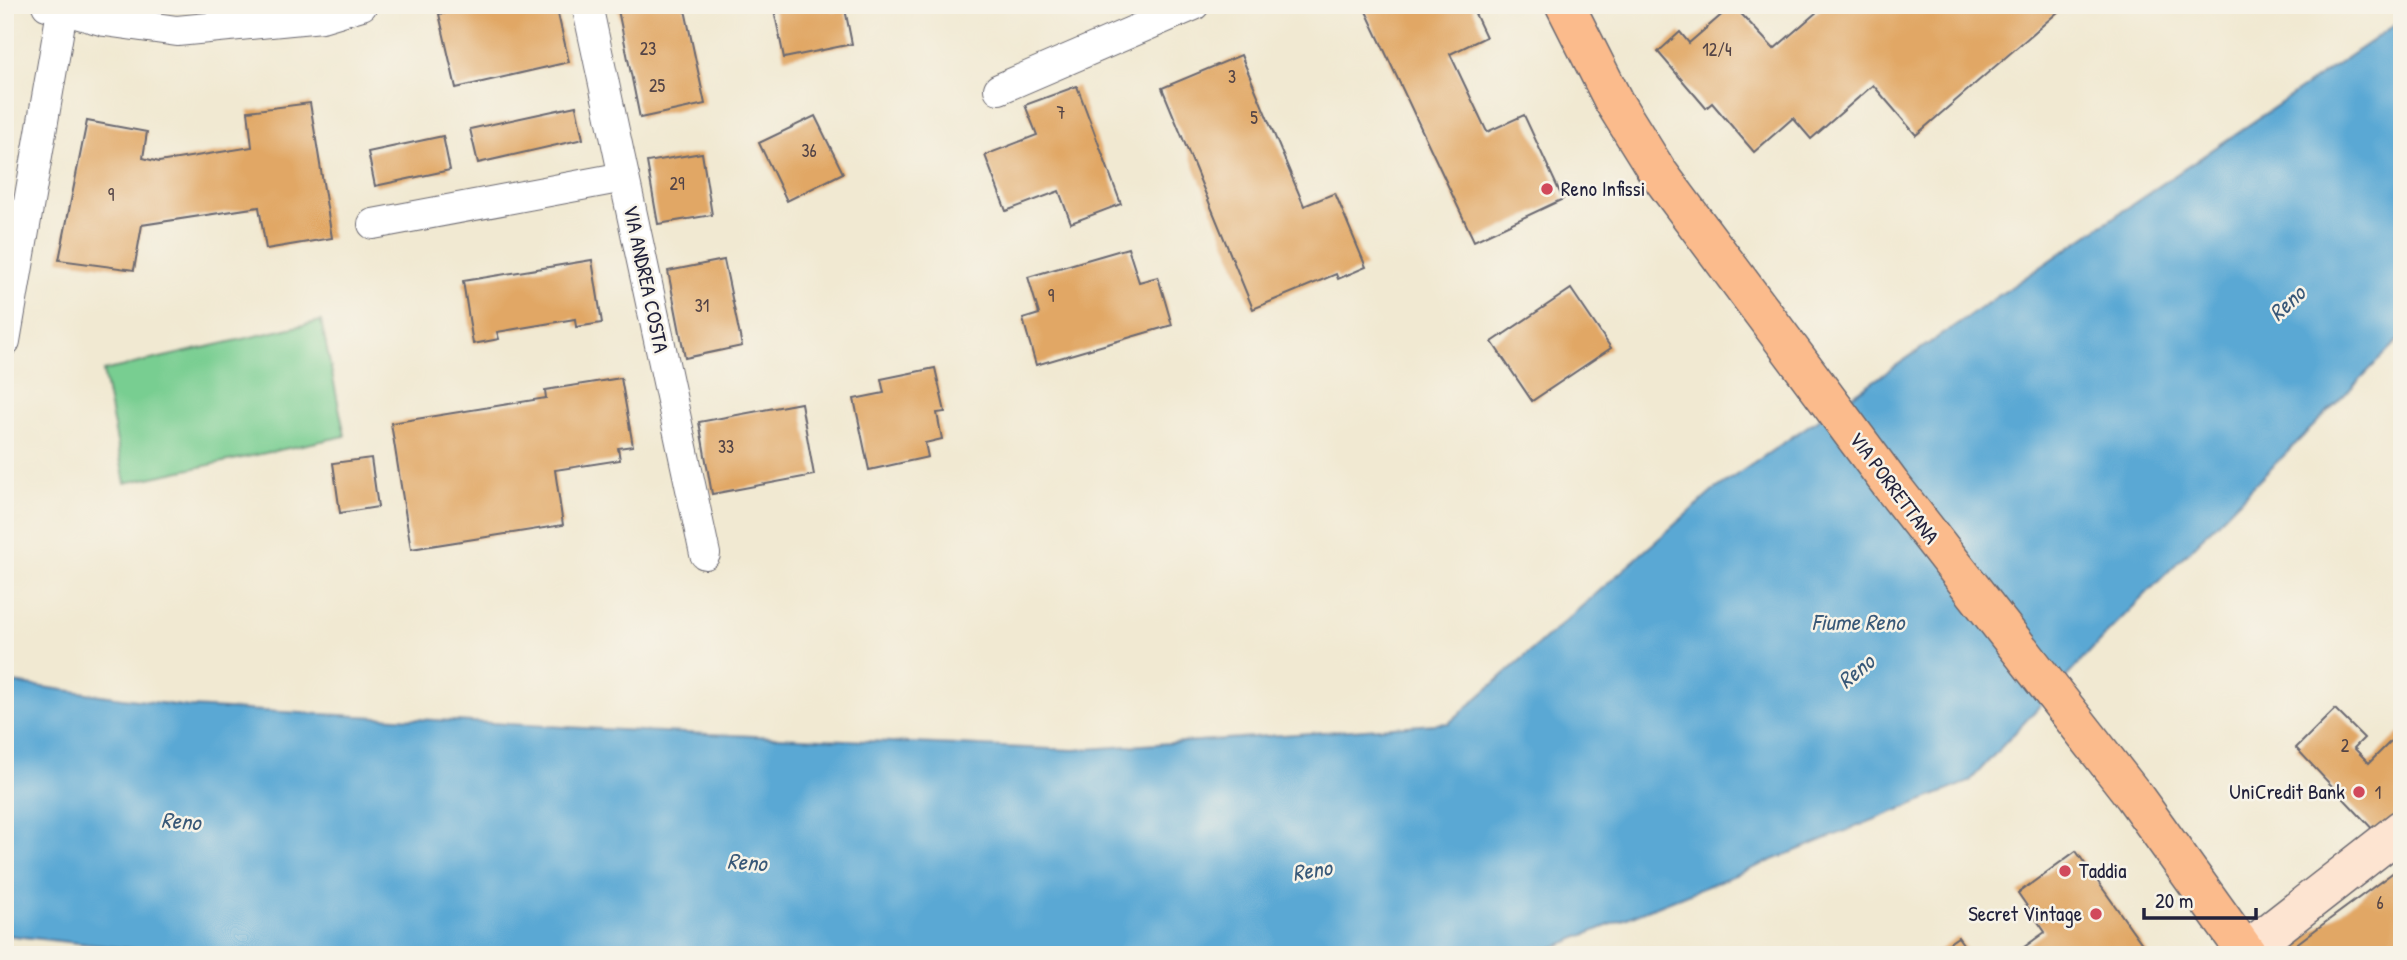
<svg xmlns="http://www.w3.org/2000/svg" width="2407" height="960" viewBox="0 0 2407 960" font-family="'Patrick Hand',sans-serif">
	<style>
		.green { fill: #78ce91; stroke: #4d7866; stroke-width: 2 }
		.water { fill: #5aa8d4; stroke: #3e6588; stroke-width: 2 }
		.building { fill: #e1a765 }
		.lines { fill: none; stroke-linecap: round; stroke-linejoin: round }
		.minor-casing { stroke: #6a6870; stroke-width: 32 }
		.secondary-casing { stroke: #6a6870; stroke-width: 41 }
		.primary-casing { stroke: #6a6870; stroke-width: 41 }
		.minor { stroke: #fff; stroke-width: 30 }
		.secondary { stroke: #fde4d1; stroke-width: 38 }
		.primary { stroke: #fbbb8c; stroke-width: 38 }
		.poi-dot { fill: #d1495b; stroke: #f7f3e8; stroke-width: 2.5 }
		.labels { text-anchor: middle; stroke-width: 5; stroke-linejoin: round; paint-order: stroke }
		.number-label { font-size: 18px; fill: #524346 }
		.poi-label { font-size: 21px; fill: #22223b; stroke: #f7f3e8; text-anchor: start }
		.street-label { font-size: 21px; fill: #22223b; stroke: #f7f3e8 }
		.water-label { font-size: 23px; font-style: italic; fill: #385878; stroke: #f7f3e8 }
	</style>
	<rect width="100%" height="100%" fill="#f7f3e8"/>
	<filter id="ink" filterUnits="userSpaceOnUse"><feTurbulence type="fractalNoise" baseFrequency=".0143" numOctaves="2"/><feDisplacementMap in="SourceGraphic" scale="14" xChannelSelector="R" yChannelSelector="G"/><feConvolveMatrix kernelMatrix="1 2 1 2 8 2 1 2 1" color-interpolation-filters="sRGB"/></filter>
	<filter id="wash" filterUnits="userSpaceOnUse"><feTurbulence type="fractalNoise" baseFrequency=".00686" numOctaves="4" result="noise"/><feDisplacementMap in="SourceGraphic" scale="28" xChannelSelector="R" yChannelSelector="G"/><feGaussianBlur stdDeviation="1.57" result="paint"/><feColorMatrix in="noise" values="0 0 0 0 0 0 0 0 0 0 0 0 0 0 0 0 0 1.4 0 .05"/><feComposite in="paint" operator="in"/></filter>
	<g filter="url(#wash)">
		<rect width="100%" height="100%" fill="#f1e9d2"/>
		<polygon class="green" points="321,321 345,436 125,483 103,371"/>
		<polygon class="water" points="2402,20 2402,337 2110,630 1969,782 1534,955 187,955 5,935 5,682 189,707 640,731 1074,750 1449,723 1713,491"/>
		<g id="blocks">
			<g class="building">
				<polygon points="477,5 556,5 569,62 456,88 439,14"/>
				<polygon points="617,5 684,5 705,104 640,118"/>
				<polygon points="773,5 831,5 832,12 845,9 852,44 784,58"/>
				<polygon points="1363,5 1471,5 1486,37 1450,54 1487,132 1524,115 1563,199 1474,241"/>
				<polygon points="1733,5 1774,49 1825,5 2066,5 1916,135 1873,85 1811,139 1793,118 1754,152 1712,103 1706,108 1658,52 1680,32 1689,43"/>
				<polygon points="1241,55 1304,206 1335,193 1366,267 1338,279 1336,274 1253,309 1162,88"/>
				<polygon points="1077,86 1121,204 1071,223 1059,191 1006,211 985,155 1037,135 1025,105"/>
				<polygon points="310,103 332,238 266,249 259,207 142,225 134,270 59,260 87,121 147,132 143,158 159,162 252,147 248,111"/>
				<polygon points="576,106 583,139 478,163 470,129"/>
				<polygon points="815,116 843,173 787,201 759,143"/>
				<polygon points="443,136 450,170 375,186 368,152"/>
				<polygon points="702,153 712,215 658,224 647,162"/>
				<polygon points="1128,248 1139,282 1158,277 1172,325 1036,365 1023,319 1039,314 1028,277"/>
				<polygon points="592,260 602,323 576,327 575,319 497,332 499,339 473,344 463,281"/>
				<polygon points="724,260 742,346 685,358 668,271"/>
				<polygon points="1571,289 1611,348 1532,401 1492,342"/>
				<polygon points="935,368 945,412 937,413 942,439 925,443 928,457 869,470 854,399 884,393 881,379"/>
				<polygon points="621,378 633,446 618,448 620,460 555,470 563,525 411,549 391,423 546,398 545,390"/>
				<polygon points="801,403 814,475 712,494 699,422"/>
				<polygon points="371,458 378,507 340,513 333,463"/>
				<polygon points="2335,709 2364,738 2354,748 2369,763 2402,730 2402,811 2378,835 2296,748"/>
				<polygon points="2076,851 2150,955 2013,955 2045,932 2018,893"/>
				<polygon points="2402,866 2402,955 2282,955 2307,936"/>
				<polygon points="1958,937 1971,955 1932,955"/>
			</g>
		</g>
	</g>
	<g filter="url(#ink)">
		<use href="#blocks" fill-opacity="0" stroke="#6a6870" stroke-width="2"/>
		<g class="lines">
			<g class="minor-casing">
				<g id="minor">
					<polyline points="47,5 105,21 177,31 322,17 362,5"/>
					<polyline points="587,5 705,554"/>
					<polyline points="999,89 1194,5"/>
					<polyline points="373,224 624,177"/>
					<polyline points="5,341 63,5"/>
				</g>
			</g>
			<g class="secondary-casing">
				<polyline id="secondary" points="2246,951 2402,829"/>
			</g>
			<g class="primary-casing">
				<polyline id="primary" points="1565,5 1614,102 1657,171 1891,485 2134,796 2248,955"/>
			</g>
			<use href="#minor" class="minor"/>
			<use href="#secondary" class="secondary"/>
			<use href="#primary" class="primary"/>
		</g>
	</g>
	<g class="poi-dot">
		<circle cx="1547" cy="189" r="7"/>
		<circle cx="2359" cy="792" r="7"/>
		<circle cx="2065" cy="871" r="7"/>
		<circle cx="2096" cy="914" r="7"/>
	</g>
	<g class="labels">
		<g class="number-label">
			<text x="648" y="55">23</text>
			<text x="1717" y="56">12/4</text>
			<text x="1232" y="83">3</text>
			<text x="657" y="92">25</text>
			<text x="1061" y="119">7</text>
			<text x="1254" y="124">5</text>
			<text x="809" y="157">36</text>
			<text x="677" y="190">29</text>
			<text x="111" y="201">9</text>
			<text x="1051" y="302">9</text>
			<text x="702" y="312">31</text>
			<text x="726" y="453">33</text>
			<text x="2345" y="752">2</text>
			<text x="2378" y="799">1</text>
			<text x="2380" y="909">6</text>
		</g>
		<g class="poi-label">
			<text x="1561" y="196">Reno Infissi</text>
			<text x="2345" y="799" text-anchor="end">UniCredit Bank</text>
			<text x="2079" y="878">Taddia</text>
			<text x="2082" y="921" text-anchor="end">Secret Vintage</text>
		</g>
		<g class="street-label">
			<text transform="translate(646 279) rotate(78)" y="7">VIA ANDREA COSTA</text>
			<text transform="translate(1894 488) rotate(53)" y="7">VIA PORRETTANA</text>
		</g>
		<g class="water-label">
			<text transform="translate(2287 303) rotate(-43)" y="8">Reno</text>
			<text x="1858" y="630">Fiume Reno</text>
			<text transform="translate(1856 671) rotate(-40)" y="8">Reno</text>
			<text transform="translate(181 821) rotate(4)" y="8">Reno</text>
			<text transform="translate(747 862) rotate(4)" y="8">Reno</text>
			<text transform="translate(1312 870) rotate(-9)" y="8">Reno</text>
		</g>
	</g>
	<rect width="2407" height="960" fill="none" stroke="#f7f3e8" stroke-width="28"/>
	<path d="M2144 908v10h112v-10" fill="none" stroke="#22223b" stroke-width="3.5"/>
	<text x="2155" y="908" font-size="21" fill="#22223b" stroke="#f7f3e8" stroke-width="5" paint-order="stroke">20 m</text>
</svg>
